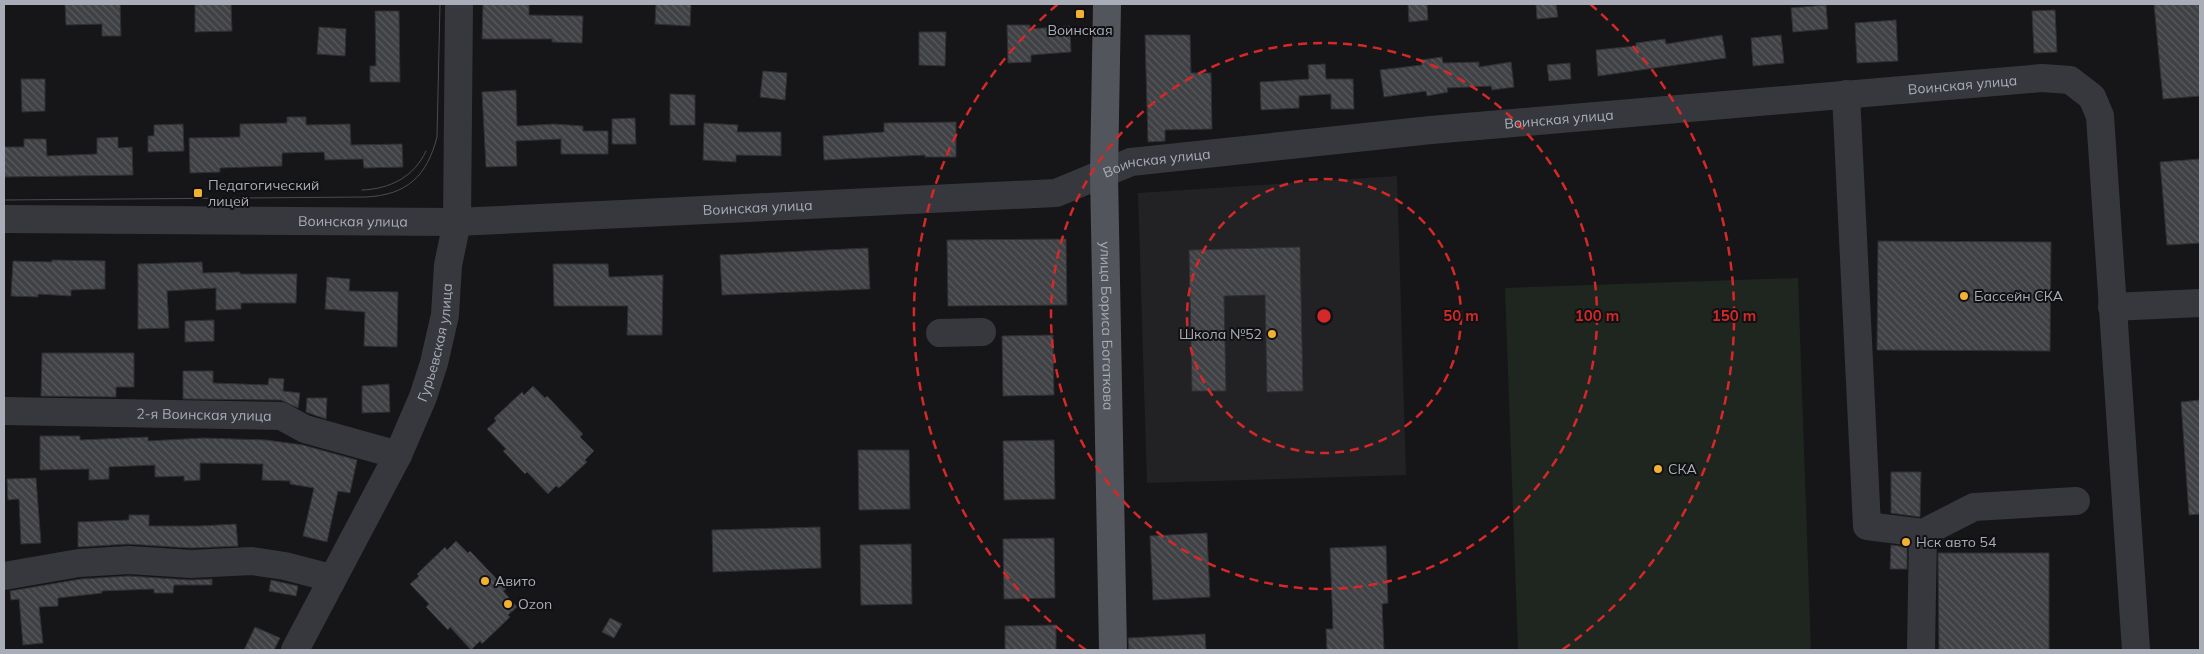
<svg xmlns="http://www.w3.org/2000/svg" width="2204" height="654" viewBox="0 0 2204 654" font-family="Mulish,sans-serif">
	<style>
		.built { fill: #222225 }
		.green { fill: #1e261f }
		.building { fill: url(#building-back-hatch); stroke: #303034 }
		.lines { fill: none; stroke-linecap: round; stroke-linejoin: round }
		.minor { stroke: #37383d; stroke-width: 28 }
		.major { stroke: #53555c; stroke-width: 28 }
		.tram { stroke: #4a4c52; stroke-width: 1 }
		.ring { fill: none; stroke: #d62828; stroke-width: 2.5; stroke-dasharray: 9 6 }
		.poi-dot { fill: #f2b134; stroke: #111113; stroke-width: 2 }
		.labels { text-anchor: middle; stroke-width: 4; stroke-linejoin: round; paint-order: stroke }
		.poi-label { font-size: 14px; fill: #a8adb8; stroke: #111113; text-anchor: start }
		.street-label { font-size: 14px; fill: #a8adb8; stroke: #111113 }
		.centre { fill: #d62828; stroke: #111113; stroke-width: 2.5 }
		.ring-label { font-size: 15px; text-anchor: middle; font-weight: bold; fill: #d62828; stroke: #111113; stroke-width: 4; stroke-linejoin: round; paint-order: stroke }
	</style>
	<defs>
		<pattern id="building-back-hatch" width="6" height="6" patternUnits="userSpaceOnUse" patternTransform="scale(1.25)"><rect width="6" height="6" fill="#404145"/><path d="M-1 5l2 2M0 0l6 6M5-1l2 2" fill="none" stroke="#595a5e"/></pattern>
	</defs>
	<rect width="100%" height="100%" fill="#161618"/>
	<polygon class="built" points="1397,176 1406,475 1147,483 1138,193"/>
	<polygon class="green" points="1798,278 1811,650 1518,650 1505,288"/>
	<g class="building">
		<polygon points="65,4 120,4 121,36 102,36 102,24 66,25"/>
		<polygon points="195,4 231,4 232,31 195,32"/>
		<polygon points="483,4 529,4 529,15 583,16 582,43 552,42 552,39 482,39"/>
		<polygon points="656,4 691,4 690,26 655,24"/>
		<polygon points="1408,4 1427,4 1428,20 1409,22"/>
		<polygon points="1536,4 1556,4 1558,17 1537,19"/>
		<polygon points="2154,4 2200,4 2200,96 2163,99"/>
		<polygon points="1826,5 1828,29 1793,32 1791,8"/>
		<polygon points="2055,10 2057,52 2034,53 2032,11"/>
		<polygon points="375,11 399,11 400,82 370,82 370,66 376,66"/>
		<polygon points="1896,20 1898,61 1857,63 1855,23"/>
		<polygon points="1007,25 1030,25 1030,29 1070,26 1071,52 1031,55 1031,62 1008,63"/>
		<polygon points="319,27 346,29 345,56 317,54"/>
		<polygon points="919,32 946,32 945,66 919,65"/>
		<polygon points="1145,35 1190,35 1191,73 1211,73 1212,129 1165,130 1165,141 1148,142"/>
		<polygon points="1722,35 1726,58 1598,76 1596,50 1636,46 1636,43 1665,39 1666,44"/>
		<polygon points="1781,35 1784,63 1753,66 1751,38"/>
		<polygon points="1442,57 1443,63 1479,62 1479,67 1511,62 1514,87 1492,90 1491,86 1447,88 1448,92 1427,96 1426,91 1384,97 1380,70 1422,65 1421,60"/>
		<polygon points="1570,63 1571,79 1549,81 1547,65"/>
		<polygon points="1325,64 1326,79 1353,79 1354,109 1331,109 1331,94 1299,96 1299,108 1261,110 1260,82 1309,79 1308,65"/>
		<polygon points="763,71 787,73 785,100 760,97"/>
		<polygon points="21,79 45,79 45,111 22,112"/>
		<polygon points="516,90 517,126 554,124 583,126 583,131 608,131 608,154 561,154 561,139 516,141 517,166 486,167 482,92"/>
		<polygon points="670,94 695,95 695,125 670,125"/>
		<polygon points="287,117 306,117 306,125 350,124 351,145 402,144 403,167 364,168 363,159 325,160 324,152 282,153 282,166 220,168 220,172 190,173 189,138 240,137 240,124 287,123"/>
		<polygon points="635,118 636,144 612,144 612,119"/>
		<polygon points="956,122 956,157 925,157 925,155 824,160 823,136 884,132 884,123"/>
		<polygon points="704,123 738,125 737,132 781,132 781,156 736,155 736,162 703,160"/>
		<polygon points="183,124 184,151 148,152 148,136 154,136 154,125"/>
		<polygon points="118,137 118,148 132,147 133,175 4,177 4,147 24,147 24,139 46,139 47,156 97,154 97,138"/>
		<polygon points="2200,159 2200,243 2167,245 2160,162"/>
		<polygon points="1066,239 1067,305 948,306 947,240"/>
		<polygon points="1878,241 2051,242 2050,351 1877,350"/>
		<polygon points="1300,247 1303,391 1267,392 1265,295 1224,296 1226,391 1192,391 1189,250"/>
		<polygon points="868,248 870,289 722,295 720,255"/>
		<polygon points="52,260 105,261 105,289 71,290 71,296 38,294 38,297 11,296 13,261 52,262"/>
		<polygon points="202,262 203,273 240,272 240,274 297,274 296,303 241,303 241,309 216,310 216,288 167,291 169,328 138,329 138,264"/>
		<polygon points="553,264 608,264 609,277 663,275 662,335 627,335 628,306 554,306"/>
		<polygon points="327,277 350,279 349,291 398,292 397,347 364,346 365,312 325,309"/>
		<polygon points="214,320 214,341 185,342 185,321"/>
		<polygon points="1053,335 1054,395 1003,396 1002,336"/>
		<polygon points="42,353 134,353 134,387 116,387 116,397 41,396"/>
		<polygon points="183,371 213,371 213,383 268,385 269,378 284,379 283,391 300,393 298,408 281,400 183,399"/>
		<polygon points="389,384 390,412 362,413 362,386"/>
		<polygon points="533,386 545,398 547,396 583,434 580,437 594,451 585,460 587,462 559,488 556,486 548,494 527,472 525,474 503,451 506,449 487,429 496,421 494,418 522,392 524,395"/>
		<polygon points="307,398 327,398 326,419 306,412"/>
		<polygon points="2200,400 2200,514 2189,515 2181,402"/>
		<polygon points="40,436 80,436 80,440 148,437 148,441 203,438 266,440 303,445 357,460 350,493 338,491 327,542 303,536 314,488 290,484 290,481 262,480 263,464 200,463 200,480 184,481 184,476 155,477 155,465 109,467 109,479 89,480 89,469 40,470"/>
		<polygon points="1054,440 1055,499 1004,500 1003,441"/>
		<polygon points="858,450 909,450 910,509 859,510"/>
		<polygon points="1891,472 1921,472 1920,517 1891,513"/>
		<polygon points="36,478 41,543 21,544 19,499 8,500 7,479"/>
		<polygon points="129,515 149,515 149,526 200,526 236,524 238,546 191,548 128,544 78,547 78,522 129,520"/>
		<polygon points="820,527 821,568 713,572 712,530"/>
		<polygon points="1207,533 1210,597 1153,600 1150,536"/>
		<polygon points="1054,538 1055,598 1004,599 1003,539"/>
		<polygon points="456,541 468,553 470,551 506,589 503,591 517,607 508,615 510,617 482,644 480,641 471,650 450,627 448,630 426,607 429,604 410,584 419,576 417,574 445,547 447,550"/>
		<polygon points="911,544 912,604 861,605 860,545"/>
		<polygon points="1891,545 1907,547 1907,569 1890,569"/>
		<polygon points="1386,546 1388,603 1382,604 1384,650 1327,650 1326,629 1333,629 1330,548"/>
		<polygon points="1938,553 2049,553 2049,650 1939,650"/>
		<polygon points="129,576 190,580 212,579 212,585 174,585 173,593 154,593 154,589 102,591 102,593 58,598 58,606 39,607 43,643 23,645 19,599 11,600 10,591 81,579"/>
		<polygon points="271,580 298,586 296,596 269,591"/>
		<polygon points="610,618 622,624 614,638 602,632"/>
		<polygon points="1056,625 1056,650 1005,650 1005,626"/>
		<polygon points="255,627 280,638 274,650 244,650"/>
		<polygon points="1205,634 1206,650 1129,650 1128,638"/>
	</g>
	<g class="lines">
		<g class="minor">
			<polyline points="1846,94 1867,526 1923,533 1974,507 2076,501"/>
			<path id="s1" d="M4,219L457,222L1056,193L1131,162L1431,130L2042,78L2070,80L2092,97L2100,116L2136,650"/>
			<polyline points="2112,307 2200,303"/>
			<polyline points="940,333 982,332"/>
			<path id="s2" d="M4,411L281,416L305,429L398,455"/>
			<polyline points="4,576 79,563 129,560 191,564 252,561 285,566 331,578"/>
			<path id="s3" d="M295,650L398,455L423,397L434,363L445,315L448,265L457,222L459,4"/>
			<polyline points="1921,650 1923,533"/>
		</g>
		<path class="major" id="s4" d="M1107,4L1104,174L1113,650"/>
		<g class="tram">
			<path d="M362,190C390,189 414,177 426,151"/>
			<path d="M4,200L366,197C407,195 427,176 437,137L440,4"/>
		</g>
	</g>
	<g class="ring">
		<circle cx="1324" cy="316" r="137"/>
		<circle cx="1324" cy="316" r="273"/>
		<path d="M1086 650A410 410 0 0 1 1058 4M1590 4A410 410 0 0 1 1562 650"/>
	</g>
	<g class="poi-dot">
		<rect x="1075" y="9" width="10" height="10" rx="2.5"/>
		<rect x="193" y="188" width="10" height="10" rx="2.5"/>
		<circle cx="1964" cy="296" r="5"/>
		<circle cx="1272" cy="334" r="5"/>
		<circle cx="1658" cy="469" r="5"/>
		<circle cx="1906" cy="542" r="5"/>
		<circle cx="485" cy="581" r="5"/>
		<circle cx="508" cy="604" r="5"/>
	</g>
	<g class="labels">
		<g class="poi-label">
			<text x="1080" y="35" text-anchor="middle">Воинская</text>
			<text x="208" y="190">Педагогический<tspan x="208" dy="16">лицей</tspan></text>
			<text x="1974" y="301">Бассейн СКА</text>
			<text x="1262" y="339" text-anchor="end">Школа №52</text>
			<text x="1668" y="474">СКА</text>
			<text x="1916" y="547">Нск авто 54</text>
			<text x="495" y="586">Авито</text>
			<text x="518" y="609">Ozon</text>
		</g>
		<g class="street-label">
			<text dy="5" stroke="none"><textPath href="#s1" startOffset="1969">Воинская улица</textPath></text>
			<text dy="5" stroke="none"><textPath href="#s1" startOffset="1564">Воинская улица</textPath></text>
			<text dy="5" stroke="none"><textPath href="#s1" startOffset="1159">Воинская улица</textPath></text>
			<text dy="5" stroke="none"><textPath href="#s1" startOffset="754">Воинская улица</textPath></text>
			<text dy="5" stroke="none"><textPath href="#s1" startOffset="349">Воинская улица</textPath></text>
			<text dy="5" stroke="none"><textPath href="#s4" startOffset="322">улица Бориса Богаткова</textPath></text>
			<text dy="5" stroke="none"><textPath href="#s3" startOffset="340">Гурьевская улица</textPath></text>
			<text dy="5" stroke="none"><textPath href="#s2" startOffset="200">2-я Воинская улица</textPath></text>
		</g>
	</g>
	<circle cx="1324" cy="316" r="8" class="centre"/>
	<g class="ring-label">
		<text x="1461" y="321">50 m</text>
		<text x="1597" y="321">100 m</text>
		<text x="1734" y="321">150 m</text>
	</g>
	<rect width="2204" height="654" fill="none" stroke="#a8adb8" stroke-width="10"/>
</svg>
